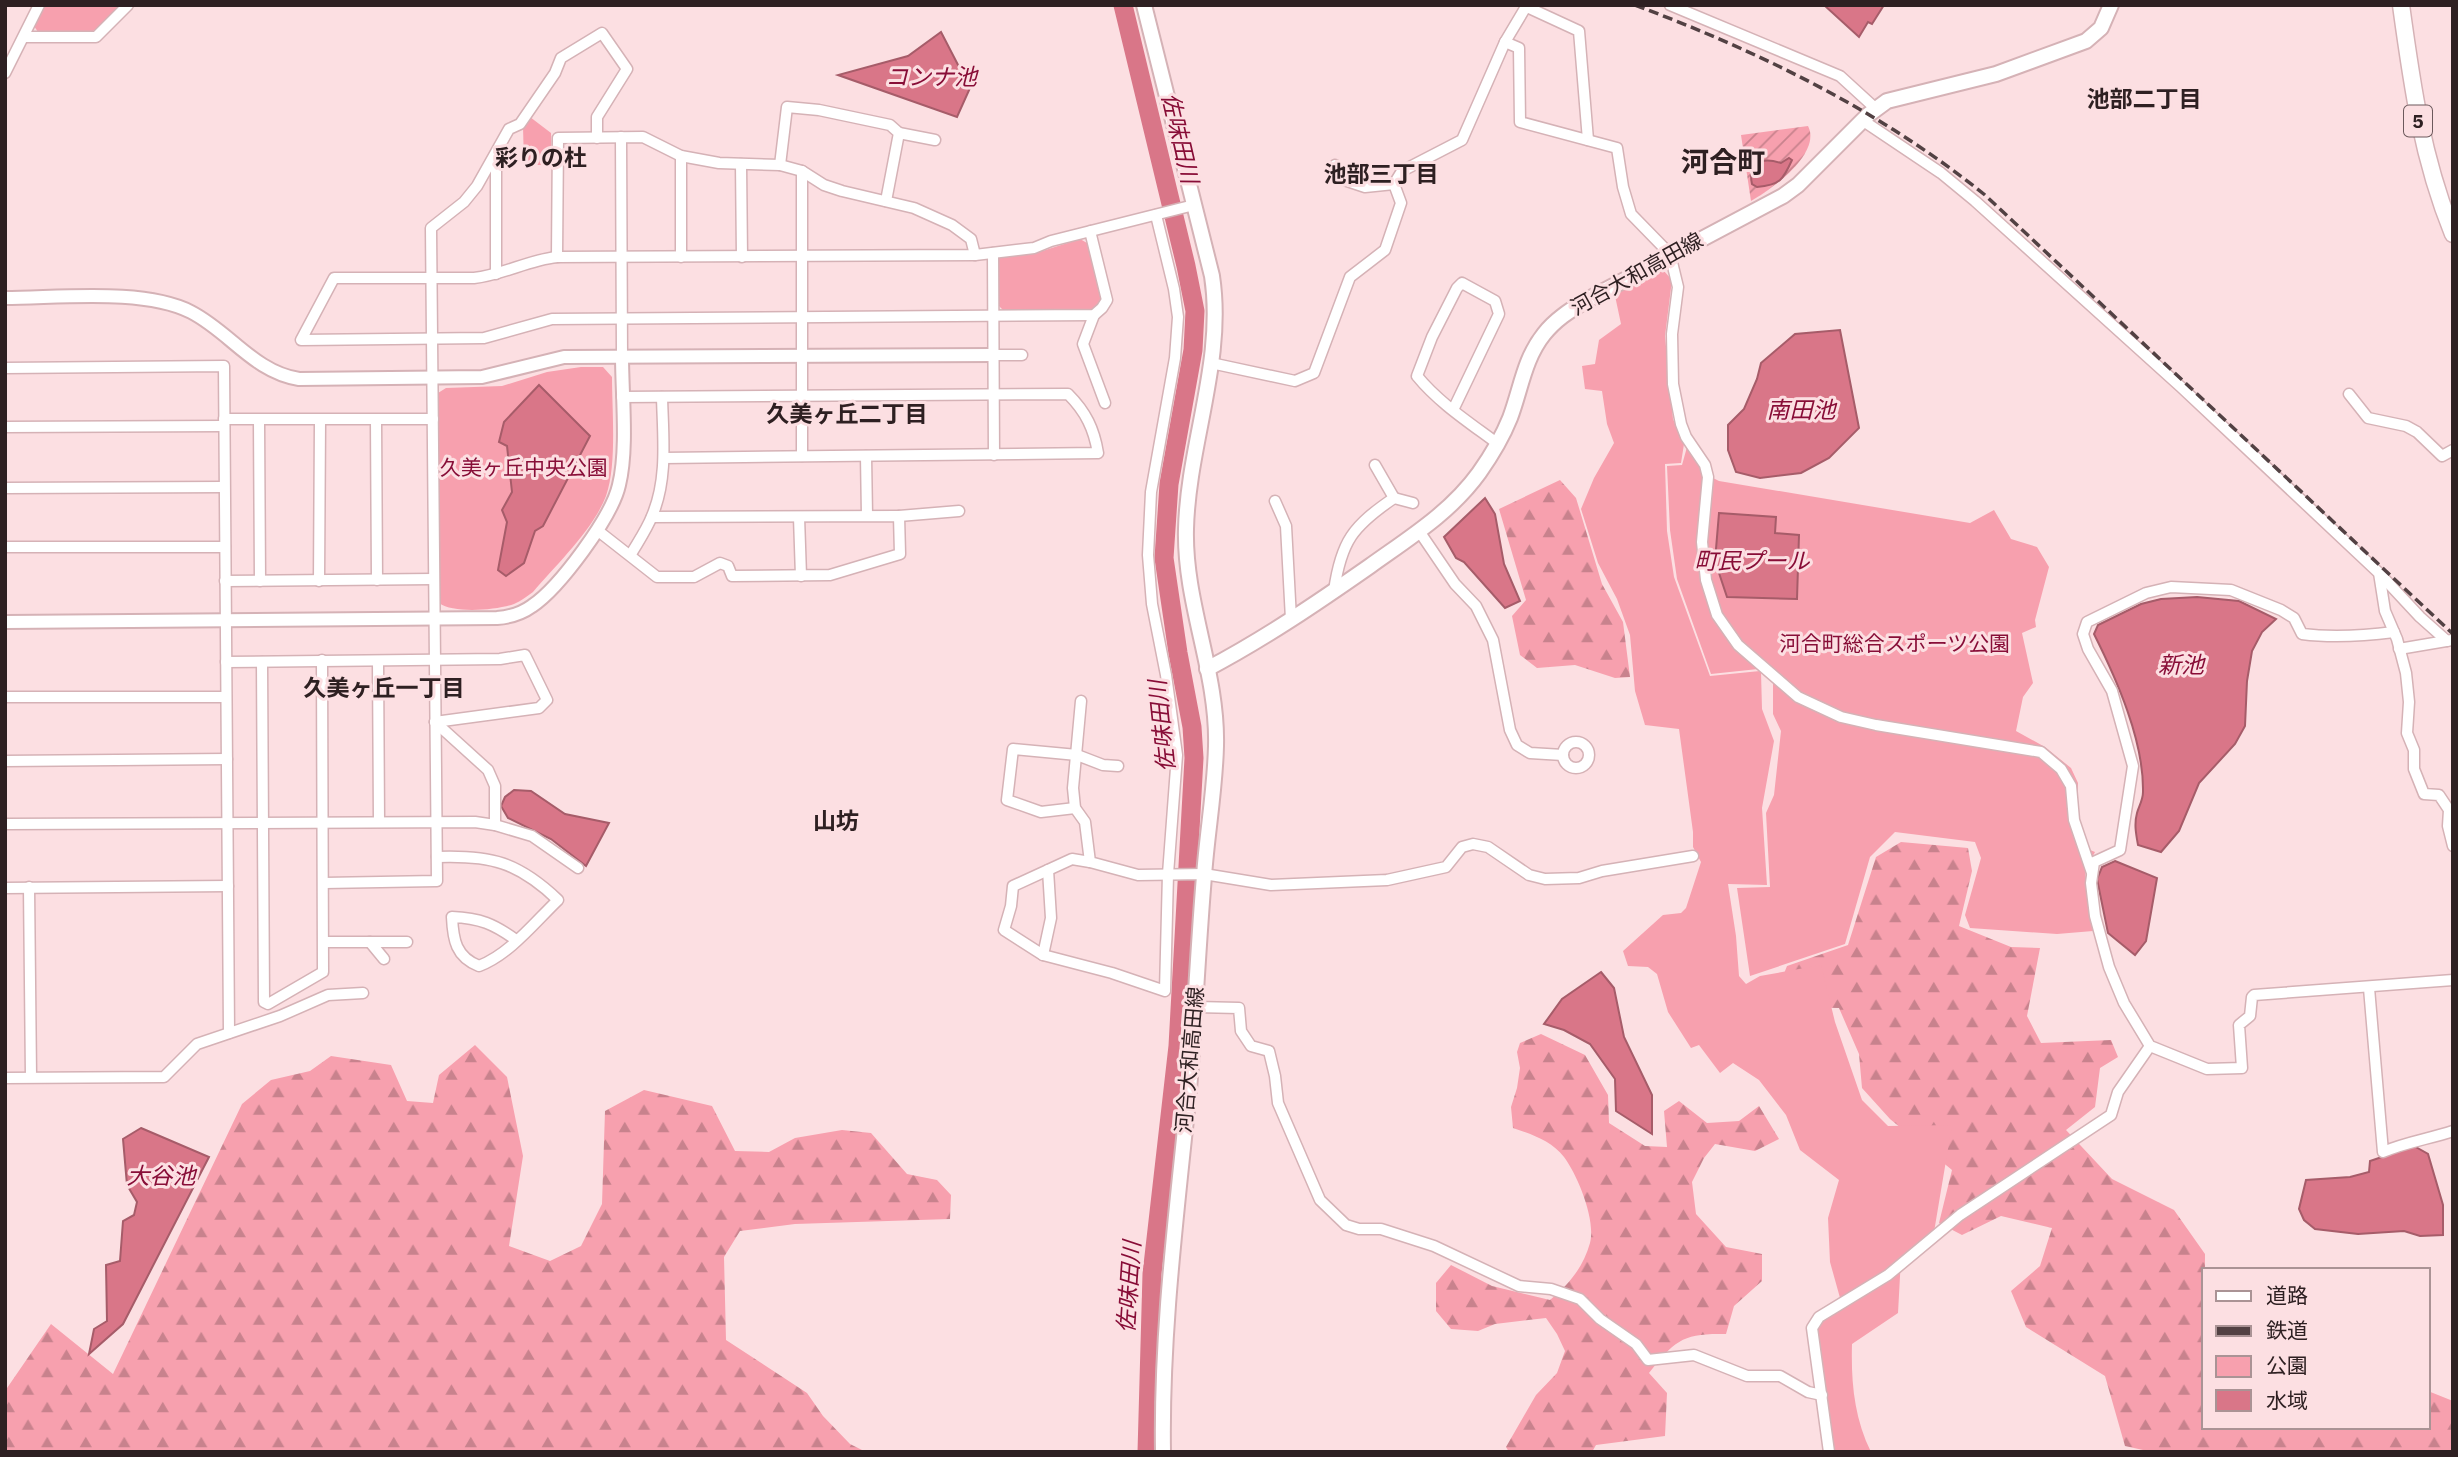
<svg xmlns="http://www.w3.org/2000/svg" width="2458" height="1457" viewBox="0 0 2458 1457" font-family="'IBM Plex Sans','Noto Sans JP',sans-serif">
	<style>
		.forest { fill: url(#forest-firs) }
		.park { fill: #f7a0ae }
		.garden { fill: url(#garden-furrows) }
		.water { fill: #d97688; stroke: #a65c69; stroke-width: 2 }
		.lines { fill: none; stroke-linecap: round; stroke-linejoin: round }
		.river { stroke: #d97688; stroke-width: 19 }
		.minor-casing { stroke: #d5b2b6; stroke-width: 13 }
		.tertiary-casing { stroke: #d5b2b6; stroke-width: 16 }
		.secondary-casing { stroke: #d5b2b6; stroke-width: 18 }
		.primary-casing { stroke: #d5b2b6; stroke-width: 19 }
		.minor { stroke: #fff; stroke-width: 10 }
		.tertiary { stroke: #fff; stroke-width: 12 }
		.secondary { stroke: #fff; stroke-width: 14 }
		.primary { stroke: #fff; stroke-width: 16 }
		.rail { stroke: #524143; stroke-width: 3.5; stroke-dasharray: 10 5; stroke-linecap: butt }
		.labels { text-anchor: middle; stroke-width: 6; stroke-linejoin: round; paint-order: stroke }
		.shield { fill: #fcdfe2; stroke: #6c595c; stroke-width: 2 }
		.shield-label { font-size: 19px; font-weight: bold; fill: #2e2022 }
		.street-label { font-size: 21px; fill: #2e2022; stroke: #fcdfe2 }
		.park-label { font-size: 21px; fill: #880e38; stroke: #fcdfe2 }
		.water-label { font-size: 23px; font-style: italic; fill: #880d37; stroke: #fcdfe2 }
		.neighbourhood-label { font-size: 23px; font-weight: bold; fill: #2e2022; stroke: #fcdfe2 }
		.district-label { font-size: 28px; font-weight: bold; fill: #2e2022; stroke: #fcdfe2 }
	</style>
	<defs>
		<pattern id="forest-firs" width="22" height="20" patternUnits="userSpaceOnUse" patternTransform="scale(1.75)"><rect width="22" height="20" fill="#f7a0ae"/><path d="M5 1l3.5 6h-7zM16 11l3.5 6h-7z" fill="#c8828d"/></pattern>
		<pattern id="garden-furrows" width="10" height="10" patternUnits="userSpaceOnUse" patternTransform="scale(1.75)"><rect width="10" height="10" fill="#f7a0ae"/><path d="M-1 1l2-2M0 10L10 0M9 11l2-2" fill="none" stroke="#c8828d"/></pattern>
	</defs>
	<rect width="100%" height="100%" fill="#fcdfe2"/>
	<g class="forest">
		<polygon points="1560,480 1576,498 1602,584 1623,622 1630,677 1615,678 1575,665 1537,668 1520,655 1512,616 1526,600 1499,509"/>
		<polygon points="1901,842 1968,848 1972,871 1959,926 2011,947 2040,948 2027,1016 2041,1043 2111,1040 2118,1057 2100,1068 2095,1107 2066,1130 2112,1179 2174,1210 2205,1254 2204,1427 2428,1427 2428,1391 2453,1401 2453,1452 2152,1452 2125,1446 2105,1376 2026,1327 2011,1291 2040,1266 2052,1228 2001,1216 1962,1235 1939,1223 1952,1170 1890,1119 1862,1088 1859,1054 1839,1008 1788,1007 1777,991 1787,966 1848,945 1876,857"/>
		<path d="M1541,1034L1585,1055L1608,1095L1609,1123L1645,1146L1667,1147L1664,1111L1679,1101L1707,1123L1739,1121L1759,1106L1779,1139L1755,1151L1715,1144L1704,1158L1692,1182L1696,1214L1726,1247L1762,1254V1281L1734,1306L1726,1334C1683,1333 1675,1340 1649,1373L1667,1393L1665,1436L1596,1445L1592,1452H1509L1506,1447L1536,1395L1557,1373L1565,1351L1557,1334L1546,1318L1495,1324L1478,1331L1451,1329L1436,1311V1283L1451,1265L1492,1286L1550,1300C1569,1284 1583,1268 1590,1243C1596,1220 1578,1176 1564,1157C1552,1141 1531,1134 1513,1128L1511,1107L1517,1088L1520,1068L1517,1052L1520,1043Z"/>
		<polygon points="475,1045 507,1077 523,1156 509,1246 550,1261 581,1246 602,1204 605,1111 644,1090 712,1106 735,1151 769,1152 795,1138 842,1130 871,1133 907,1174 937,1180 951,1195 950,1219 795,1224 740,1231 724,1257 726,1340 807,1393 823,1416 850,1444 866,1452 5,1452 5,1391 51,1324 113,1374 242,1104 271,1080 310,1071 331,1056 391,1065 407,1101 433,1103 439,1075"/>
	</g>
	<g class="park">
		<polygon points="44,5 121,5 97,29 91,32 38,32 34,26"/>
		<polygon points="530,117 551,133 552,165 524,165 523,126"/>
		<polygon points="1080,239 1087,243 1102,295 1101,302 1095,309 1004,311 999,306 998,259 1005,254 1036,253"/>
		<path d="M1652,270L1664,271L1672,280L1665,336L1673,419L1684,444L1681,463L1665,464L1667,531L1674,577L1710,676L1760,671L1758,669L1711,674L1677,579L1670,530L1667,466L1682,465L1687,447L1703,473L1719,481L1970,523L1994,510L2011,539L2037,547L2049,567L2035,620L2036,627L2022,633L2033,683L2023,697L2016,731L2045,747L2071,768L2078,783L2077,813L2090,850L2095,852L2085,871L2093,931L2057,934L1970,928L1965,915L1981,858L1975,842L1895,832L1870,857L1845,944L1750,976L1737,888L1770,887L1766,813L1774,795L1781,731L1773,714V681L1761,672L1762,709L1774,741L1762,808L1767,885L1728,884L1736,936L1739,976L1746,984L1760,976L1821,965L1835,1022L1862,1100L1888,1126L1952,1125L1934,1232L1901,1258L1898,1313L1852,1344C1851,1382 1854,1417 1871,1452H1832L1816,1329L1821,1319L1842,1305L1830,1262L1828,1218L1839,1180L1800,1150L1786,1115L1759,1080L1733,1063L1720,1073L1699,1045L1691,1048L1668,1012L1657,974L1648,967L1628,966L1623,951L1663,915L1681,913L1686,908L1701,862L1693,847V832L1679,729L1645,725L1635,691L1630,635L1617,599L1598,563L1581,509L1594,478L1614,443L1607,424L1602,391L1585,389L1582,366L1595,364L1599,340L1621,324L1614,291Z"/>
		<path d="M581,367H603L612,377C612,411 617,465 606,496C593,530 556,565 533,592C527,596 521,601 514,604C497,610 454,614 439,603L438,393L446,388L502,386L547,372Z"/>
	</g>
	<path class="garden" d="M1808,126C1822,153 1771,190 1751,201L1741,135Z"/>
	<g class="water">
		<polygon points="1824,5 1884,5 1872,24 1868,22 1859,37"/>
		<polygon points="941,32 970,88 957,117 838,75 908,56"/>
		<path d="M1789,158L1792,160C1783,180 1780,185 1757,187L1752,184C1747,161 1763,157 1781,163Z"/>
		<polygon points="1840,330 1859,428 1829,458 1801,473 1760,478 1736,472 1728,450 1728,425 1744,409 1757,379 1761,363 1795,334"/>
		<polygon points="539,385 590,436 543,526 535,531 524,563 506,576 498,570 507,522 502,510 512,492 507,446 499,442 504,422"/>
		<polygon points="1485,498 1495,514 1504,564 1520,601 1505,608 1464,562 1456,558 1444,537"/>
		<polygon points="1719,513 1776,517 1775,533 1799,535 1797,599 1727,597 1715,561"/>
		<path d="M2197,597L2239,601L2276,619L2262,632L2252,651L2247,681L2245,726L2235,744L2199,783L2179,831L2161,852L2138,845C2136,834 2134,824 2137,813C2139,806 2143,800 2143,792C2144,741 2117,680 2094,634L2098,625L2141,604L2161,599Z"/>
		<polygon points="514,790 531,791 565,814 609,823 586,866 551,839 508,818 501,806 505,797"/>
		<polygon points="2115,861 2157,878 2146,941 2135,955 2108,933 2097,879 2102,867"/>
		<polygon points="1601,972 1614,988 1624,1037 1652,1095 1652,1134 1616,1111 1615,1079 1590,1044 1564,1030 1544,1024 1562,999"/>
		<polygon points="141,1128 209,1157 123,1324 89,1354 94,1329 107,1321 106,1265 120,1261 123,1221 134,1215 137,1202 127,1185 123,1139"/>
		<polygon points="2414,1146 2428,1154 2443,1205 2443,1235 2420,1236 2404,1231 2358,1234 2315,1229 2304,1220 2299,1209 2306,1180 2350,1177 2369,1172 2370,1161"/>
	</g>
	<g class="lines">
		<polyline class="river" points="1123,5 1186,266 1195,311 1193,350 1169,484 1164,558 1178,653 1192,727 1194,758 1178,1046 1152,1274 1147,1452"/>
		<g class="minor-casing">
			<g id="minor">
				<polyline points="1670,5 1840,76 1875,108"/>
				<polyline points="1527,7 1579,31 1588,140"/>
				<polyline points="24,37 96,37 128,5"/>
				<polyline points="1505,42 1519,48 1520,122 1617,148 1623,187 1631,214 1670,254 1678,287 1672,334 1673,384 1681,424 1686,437 1705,465 1708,477 1702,542 1706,580 1717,615 1738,645 1798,697 1841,717 1876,725 2041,752 2061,769 2071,786 2074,820 2092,873"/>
				<polyline points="5,73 39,5"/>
				<polyline points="1862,120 1941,173 1975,201 2181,387 2379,573 2385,611 2397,639 2406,673 2409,702 2407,733 2414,750 2414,769 2424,794 2439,795 2449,810 2448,826 2453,846"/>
				<polyline points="899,133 935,140"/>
				<polyline points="621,137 622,356"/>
				<polyline points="496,156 496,274"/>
				<polyline points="741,164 742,257"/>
				<polyline points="780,165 787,107 819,110 890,125 899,133 886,201"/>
				<polyline points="1335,165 1344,180 1365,187 1394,184"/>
				<polyline points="802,171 802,456"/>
				<path d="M1090,231L1107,300L1102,308L1094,315L552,319L484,338L301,340L334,278H474C503,275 528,260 557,257L975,255L1034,248L1051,241L1194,205"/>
				<polyline points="993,253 994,455"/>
				<polyline points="557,257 558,138 643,137 681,156 719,163 780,165 802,171 824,185 842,191 914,208 952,225 971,239 975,255"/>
				<polyline points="681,257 681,156"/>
				<polyline points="1094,315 1083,344 1105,403"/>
				<polyline points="994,355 1022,355"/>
				<polyline points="1211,363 1295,381 1314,373 1350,277 1385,250 1401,203 1394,184 1402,171 1462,140 1505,42 1527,5"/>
				<polyline points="5,368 224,366 229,1033"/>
				<polyline points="2349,394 2368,418 2406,426 2417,432 2442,456 2453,450"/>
				<path d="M622,397L1068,394C1086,412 1094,429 1098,453L664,458"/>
				<path d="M1453,410L1499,314L1495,301L1462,283L1457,288L1432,337L1417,376C1439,403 1470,423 1498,444"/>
				<polyline points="224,419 433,419"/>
				<polyline points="376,420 377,580"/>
				<polyline points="259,421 260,581"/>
				<polyline points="5,427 224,426"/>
				<polyline points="866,456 867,515"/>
				<polyline points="5,488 224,487"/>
				<polyline points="1394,498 1413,503"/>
				<polyline points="1275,501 1286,526 1291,619"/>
				<polyline points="899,516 959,511"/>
				<polyline points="799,517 801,576"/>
				<polyline points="597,530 657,577 694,577 720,563 728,566 732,576 830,575 900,554 899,516 652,517"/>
				<polyline points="1419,531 1455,584 1476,606 1493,640 1510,730 1517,745 1530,753 1563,755"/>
				<polyline points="5,547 225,547"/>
				<path d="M631,554C638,542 647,529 652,516C668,479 663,437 662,397"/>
				<polyline points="2379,573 2420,617 2447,641"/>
				<polyline points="225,581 433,579"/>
				<polyline points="319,581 320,421"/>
				<path d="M1334,591C1341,541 1353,526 1394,498L1375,465"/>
				<path d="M2394,632C2363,636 2333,638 2302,634L2294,618L2281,610L2231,590L2171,587L2146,593L2087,622L2083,634L2088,649L2112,691L2133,766L2120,850L2094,862L2091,883L2095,916L2109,967L2124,1003L2150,1046L2207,1069L2242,1068L2239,1025L2250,1016L2252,997L2254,995L2453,980"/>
				<polyline points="2399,649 2452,640"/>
				<polyline points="378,661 379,821"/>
				<polyline points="226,662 500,659 525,655 547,700 539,708 435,722"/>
				<polyline points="262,662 264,1002 268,1004 323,972 322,660"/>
				<polyline points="5,697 226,697"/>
				<polyline points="1081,701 1073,788 1075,808 1085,822 1090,862 1138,875 1204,874 1271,885 1387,880 1446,867 1462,847 1473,844 1488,847 1529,875 1545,879 1579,878 1602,871 1693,856"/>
				<polyline points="435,722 488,770 495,786 495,825"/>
				<circle cx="1576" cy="755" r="13"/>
				<polyline points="5,761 227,759"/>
				<polyline points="1075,808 1041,812 1007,800 1013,749 1077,755 1103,765 1118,766"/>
				<polyline points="5,824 475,822 495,825 532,836 578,868"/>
				<path d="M437,857C491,855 518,862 558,900C534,923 510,954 479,966C456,957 453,940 452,917C480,918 494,924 516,940"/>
				<polyline points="1090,862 1072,859 1013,886 1011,906 1004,930 1043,955 1112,973 1165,991 1168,874 1177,755 1166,675 1152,604 1148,555 1151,492 1175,358 1178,317 1174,289 1156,215"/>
				<polyline points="324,883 437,881 431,228 464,202 477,186 509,129 520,124 555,73 561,58 602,33 627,69 597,117 597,138"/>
				<polyline points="29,887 31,1077"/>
				<polyline points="5,888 228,886"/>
				<polyline points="324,942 407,942"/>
				<polyline points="370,942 384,959"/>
				<polyline points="1043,955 1051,918 1048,870"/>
				<path d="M2369,988L2383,1152C2406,1142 2429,1139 2453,1131"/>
				<polyline points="1196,1007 1239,1008 1241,1031 1251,1046 1269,1051 1275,1076 1278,1103 1320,1200 1346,1225 1359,1229 1381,1229 1434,1246 1519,1286 1551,1289 1580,1299 1600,1319 1636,1344 1648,1360 1694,1355 1747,1376 1780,1376 1808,1392 1822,1395"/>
				<polyline points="5,1078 164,1077 197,1044 280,1016 328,995 363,993"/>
				<polyline points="1829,1452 1812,1328 1819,1317 1888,1275 1960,1215 2111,1115 2118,1092 2150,1046"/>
			</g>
		</g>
		<g class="tertiary-casing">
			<g id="tertiary">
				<path d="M5,298C59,298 144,288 191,312C230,332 254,372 299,379L482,377L564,357L994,355"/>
				<path d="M5,622L497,618C510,617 521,614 532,606C559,588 612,517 619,485C628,448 622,396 622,356"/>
			</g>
		</g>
		<g class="secondary-casing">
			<g id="secondary">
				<path d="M1144,5L1212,276C1225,361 1188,444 1186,529C1184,603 1218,672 1216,746C1215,790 1207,833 1204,876C1198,948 1195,1019 1189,1090C1177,1210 1161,1331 1163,1452"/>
				<path d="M1207,669C1264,639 1317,603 1370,566C1409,538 1450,513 1479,473C1491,456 1502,438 1510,418C1521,389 1524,359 1544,334C1555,320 1569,311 1585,301L1783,196L1798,185L1868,115L1887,101L1996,74L2086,41L2101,28L2111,5"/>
			</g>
		</g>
		<g class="primary-casing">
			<path id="primary" d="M2401,5C2412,85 2422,158 2453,234"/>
		</g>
		<use href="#minor" class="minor"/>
		<use href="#tertiary" class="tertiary"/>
		<use href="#secondary" class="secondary"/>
		<use href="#primary" class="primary"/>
		<path class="rail" d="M1635,5C1760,52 1881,111 1985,195L2453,634"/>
	</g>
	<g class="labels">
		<rect class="shield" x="2404" y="105.5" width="28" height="31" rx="5"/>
		<g class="shield-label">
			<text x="2418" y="128">5</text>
		</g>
		<g class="street-label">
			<text transform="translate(1637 274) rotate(-29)" y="7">河合大和高田線</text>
			<text transform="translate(1190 1060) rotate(-85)" y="7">河合大和高田線</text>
		</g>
		<g class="park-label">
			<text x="524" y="475">久美ヶ丘中央公園</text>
			<text x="1895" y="651">河合町総合スポーツ公園</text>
		</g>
		<g class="water-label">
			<text x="931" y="85">コンナ池</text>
			<text transform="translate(1180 138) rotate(77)" y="8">佐味田川</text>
			<text x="1801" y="418">南田池</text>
			<text x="1752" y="569">町民プール</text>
			<text x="2181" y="673">新池</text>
			<text transform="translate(1162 726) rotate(-96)" y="8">佐味田川</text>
			<text x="161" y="1184">大谷池</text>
			<text transform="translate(1129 1287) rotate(-86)" y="8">佐味田川</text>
		</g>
		<g class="neighbourhood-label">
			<text x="2144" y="107">池部二丁目</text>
			<text x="541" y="166">彩りの杜</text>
			<text x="1381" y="182">池部三丁目</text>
			<text x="847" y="422">久美ヶ丘二丁目</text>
			<text x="384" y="696">久美ヶ丘一丁目</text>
			<text x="836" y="829">山坊</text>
		</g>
		<g class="district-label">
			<text x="1723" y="172">河合町</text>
		</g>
	</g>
	<rect width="2458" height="1457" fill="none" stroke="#2e2022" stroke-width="14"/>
	<rect x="2202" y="1268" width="228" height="161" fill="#fcdfe2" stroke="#aa9395" stroke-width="2"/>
	<rect x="2216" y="1291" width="35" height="10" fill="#ffffff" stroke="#aa9395" stroke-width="2"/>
	<text x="2266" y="1303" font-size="21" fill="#2e2022">道路</text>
	<rect x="2216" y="1326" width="35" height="10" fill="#524143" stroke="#aa9395" stroke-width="2"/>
	<text x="2266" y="1338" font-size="21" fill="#2e2022">鉄道</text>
	<rect x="2216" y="1356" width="35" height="21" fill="#f7a0ae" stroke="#aa9395" stroke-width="2"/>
	<text x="2266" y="1373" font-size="21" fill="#2e2022">公園</text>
	<rect x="2216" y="1390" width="35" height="21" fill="#d97688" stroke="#aa9395" stroke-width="2"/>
	<text x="2266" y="1408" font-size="21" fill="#2e2022">水域</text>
</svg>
